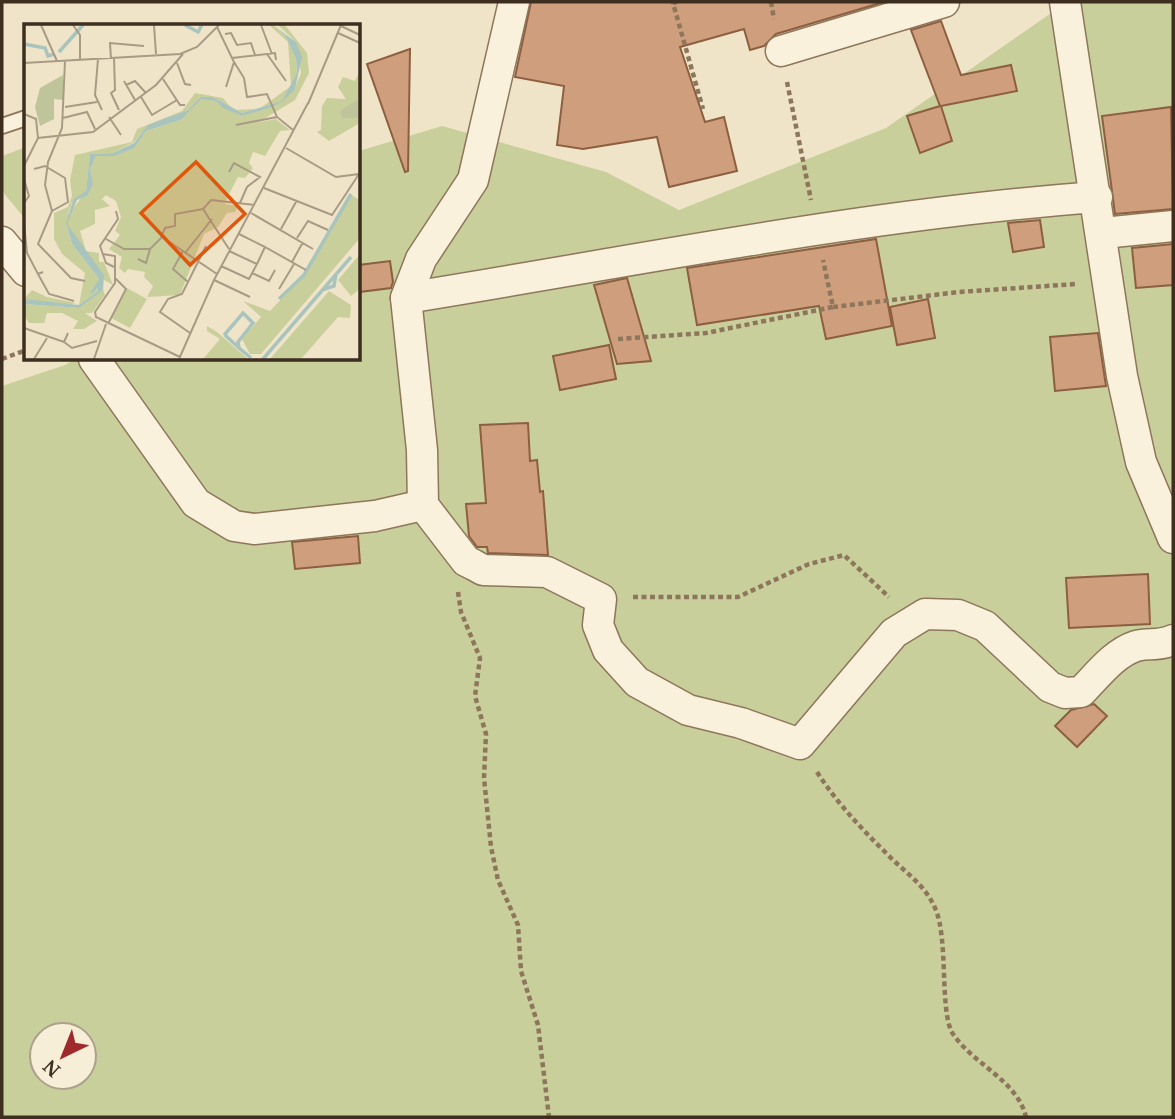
<svg xmlns="http://www.w3.org/2000/svg" width="1175" height="1119" viewBox="0 0 1175 1119" font-family="'Noto Serif',serif">
	<style>
		.green { fill: #c9cf9b; fill-rule: evenodd }
		.building { fill: #cf9f7d; stroke: #8d5f41; stroke-width: 2 }
		.lines { fill: none; stroke-linecap: round; stroke-linejoin: round }
		.service-casing { stroke: #8d765c; stroke-width: 18 }
		.minor-casing { stroke: #8d765c; stroke-width: 33 }
		.path { stroke: #8d765c; stroke-width: 4.5; stroke-dasharray: 5 3.5; stroke-linecap: butt }
		.service { stroke: #faf1dc; stroke-width: 14 }
		.minor { stroke: #faf1dc; stroke-width: 30 }
		.inset-river { fill: none; stroke: #a9c4bc; stroke-width: 3.5 }
		.inset-road { fill: none; stroke: #a89b85; stroke-width: 2 }
		.view { fill: #df570d; fill-opacity: 0.15; stroke: #df570d; stroke-width: 3.5 }
		.inset-edge { fill: none; stroke: #3d2e20; stroke-width: 3.5 }
	</style>
	<rect width="100%" height="100%" fill="#f0e4c8"/>
	<g class="green">
		<path d="M1067,2H1173V1117H2V386L65,365L75,359H359V151L442,126L606,172L679,210L886,128ZM42,1035H84V1077H42Z"/>
		<polygon points="26,147 26,220 2,191 2,156"/>
	</g>
	<g class="building">
		<polygon points="531,2 884,2 776,34 764,46 750,50 744,29 680,47 705,122 724,117 737,171 669,187 657,137 583,149 557,145 564,86 515,77"/>
		<polygon points="941,21 961,75 1011,65 1017,91 941,106 952,141 920,153 907,116 940,106 911,30"/>
		<polygon points="410,49 408,171 405,172 367,64"/>
		<polygon points="1171,107 1173,209 1115,214 1102,116"/>
		<polygon points="1040,220 1044,247 1013,252 1008,223"/>
		<polygon points="876,239 892,326 826,339 819,306 697,325 687,268"/>
		<polygon points="1173,244 1173,285 1136,288 1132,248"/>
		<polygon points="390,261 393,282 391,288 359,292 359,265"/>
		<polygon points="627,278 651,361 617,364 594,285"/>
		<polygon points="928,299 935,338 897,345 890,307"/>
		<polygon points="1098,333 1106,386 1055,391 1050,337"/>
		<polygon points="609,345 616,379 560,390 553,356"/>
		<polygon points="528,423 530,461 537,460 540,492 543,491 548,555 488,553 487,547 477,547 469,536 466,504 486,503 480,425"/>
		<polygon points="358,536 360,563 295,569 292,542"/>
		<polygon points="1148,574 1150,624 1069,628 1066,578"/>
		<polygon points="1094,704 1107,716 1077,747 1055,726 1071,710"/>
	</g>
	<g class="lines">
		<g class="service-casing">
			<polyline id="service" points="2,126 26,118"/>
		</g>
		<g class="minor-casing">
			<g id="minor">
				<path d="M514,2L473,180L421,259L406,298L422,450L423,505L466,561L474,565L483,570L547,572L601,599L598,625L608,650L637,682L688,710L741,723L800,744L894,633L925,614L958,615L985,626L1050,687L1065,693L1081,692C1097,676 1114,653 1136,646C1149,642 1157,647 1173,640"/>
				<polyline points="1065,2 1122,376 1141,462 1173,538"/>
				<polyline points="781,51 944,2"/>
				<polyline points="1103,233 1173,226"/>
				<polyline points="2,242 26,271"/>
				<path d="M406,298C636,261 865,214 1097,197"/>
				<polyline points="94,359 196,503 234,526 254,529 375,516 423,505"/>
			</g>
		</g>
		<g class="path">
			<polyline points="677,2 673,3 703,109"/>
			<polyline points="771,2 774,19"/>
			<polyline points="787,82 811,200"/>
			<polyline points="833,307 959,292 1076,284"/>
			<polyline points="618,339 706,333 833,307 823,260"/>
			<polyline points="2,359 26,350"/>
			<polyline points="458,592 461,612 480,658 475,696 486,734 484,778 491,847 498,880 518,925 521,971 538,1025 549,1117"/>
			<polyline points="633,597 738,597 809,564 844,555 889,597"/>
			<path d="M817,772C837,803 860,827 886,853C904,872 924,883 935,908C949,938 939,1013 953,1034C974,1065 1017,1080 1026,1117"/>
		</g>
		<use href="#service" class="service"/>
		<use href="#minor" class="minor"/>
	</g>
	<g transform="translate(24 24)">
		<rect width="336" height="336" fill="#f0e4c8"/>
		<path d="M245,1H249L261,11L272,35L273,49L268,63L258,76L271,64L277,49L272,18L254,1H261L283,29L285,49L271,76L235,98L252,95L266,106L256,107L241,132L229,128L225,139L229,144L221,154L214,153L202,176L201,180L214,182L211,188L203,189L194,203L180,210L156,271L123,273L129,262L120,253L121,248L104,245L101,249L95,244L98,233L85,225L96,211L91,207L97,193L92,177L82,171L78,175L86,182L71,186V200L56,207L62,227L75,229V238H80L89,261L80,256L42,201L48,220L75,255L74,267L55,281L61,249L38,230L30,215V189L44,183L48,172L46,156L51,131L108,118L113,105L158,87L171,69L199,74L209,86L235,85L267,62L264,18ZM176,73H189L218,89L257,78L218,92L192,77L177,74L157,96L122,107L109,124L91,132H72L66,144L68,160L44,191L48,178L62,168L66,130L89,129L110,118L124,102L164,86ZM336,46V99L305,117L293,108L297,106L298,82L303,74L322,75L314,63L319,53L331,57ZM327,171L336,176V214L237,330H226L218,315L237,293L219,277L246,287L280,251ZM336,230V265L327,272L314,256ZM103,264L123,275L106,304L87,294ZM79,265L81,271L68,289H61L73,297L60,305H49L54,297L38,289H23L20,299H5L0,291V280L55,284ZM8,266L23,273L52,279L39,282L0,275ZM305,267L327,281L326,294L314,293L277,335H246ZM183,302L193,308L224,335H179L196,315L183,307Z" fill="#c9cf9b" fill-rule="evenodd"/>
		<path d="M39,51V76L30,75V95L16,102L11,83L16,64ZM336,74V94H318L316,87Z" fill="#bfc49a"/>
		<path d="M249,1L272,18L278,33L271,65L259,77L248,83L218,92L199,84L192,77L177,75L157,96L122,107L110,124L91,132H72L66,145L69,160L63,172L53,176L43,200L80,251L79,266L55,284L0,280V275L55,281L74,267V263L69,269H66L75,255L48,220L42,200L49,176L62,167L66,130L89,129L110,119L124,101L164,86L176,73H189L218,89L258,77L273,49L272,35L261,11Z" fill="#a9c4bc"/>
		<path class="inset-river" d="M161,1L174,8L178,1M0,20L21,24L24,32L30,30M35,28L59,1M298,266L310,262L312,250M255,275L280,251L327,170M215,324L214,318L229,299L219,289L201,310L202,312L215,324L227,334M239,335L327,233"/>
		<path class="inset-road" d="M17,1L33,37M49,1L56,11V36M130,1L132,30M237,1L248,30M317,2L336,11M193,3L210,38L202,63M314,9L336,19M201,10L207,9L213,21L227,19L231,31M243,30L262,57M90,34L91,66L87,69L95,86M208,34L251,29L252,36M74,35L71,71L78,86M87,35L86,19L120,22M41,37L38,104L24,138L21,161L28,187L14,220L47,254L61,257M210,38L220,54L223,73L243,70L253,93L269,106M0,39L156,30L173,23L195,1M153,39L161,60L167,61M139,55L156,81H161M100,57L111,76M102,61L111,57L122,69M117,73L128,91L153,76M284,80L317,1M41,83L73,78M0,90L12,95L14,114M85,93L97,111M39,94L63,88L71,105M212,101L253,93M262,124L312,153L335,150M0,142L14,114L69,108L132,61L159,30M10,145L21,142L41,154L44,178L28,187M205,148L210,139L236,153L223,163L216,179M0,155L5,172L0,179M240,164L308,191L335,150M179,185L205,225M227,189L289,225M0,199L3,229L14,250L19,248M257,205L273,176M215,210L241,223L233,240M137,213L141,204L151,202V190L179,185L187,176L231,181M273,214L284,197L304,206M82,215L100,225H126M241,223L282,246M159,227L149,245L164,258M161,229L188,195M79,230L91,232V259L71,288L72,293L156,333M114,235L122,239L126,225L138,213L193,250M268,238L279,218M197,242L225,255L233,240L205,227M90,243L82,239L76,222L94,195L92,187M228,249L245,257L251,246M14,250L25,270L50,277M190,256L226,273M255,265L270,240M84,300L102,265L91,254M0,304L40,318M44,309L40,318L48,324L73,317M166,309L136,288L144,275L158,270L182,222M10,335L23,314M70,335L82,300M155,335L190,256L284,79"/>
		<path class="view" d="M172,138L221,190L166,241L117,189Z"/>
		<rect width="336" height="336" class="inset-edge"/>
	</g>
	<rect width="1175" height="1119" fill="none" stroke="#3d2e20" stroke-width="7"/>
	<g transform="translate(63 1056) rotate(223)"><circle r="33" fill="#f7eed8" stroke="#ada18e" stroke-width="2"/>
	<path d="M0-5L12 26L0 18L-12 26Z" fill="#9e2a2b"/>
	<text y="-10" font-size="19" font-weight="bold" text-anchor="middle" fill="#3d2e20">N</text>
	</g>
</svg>
